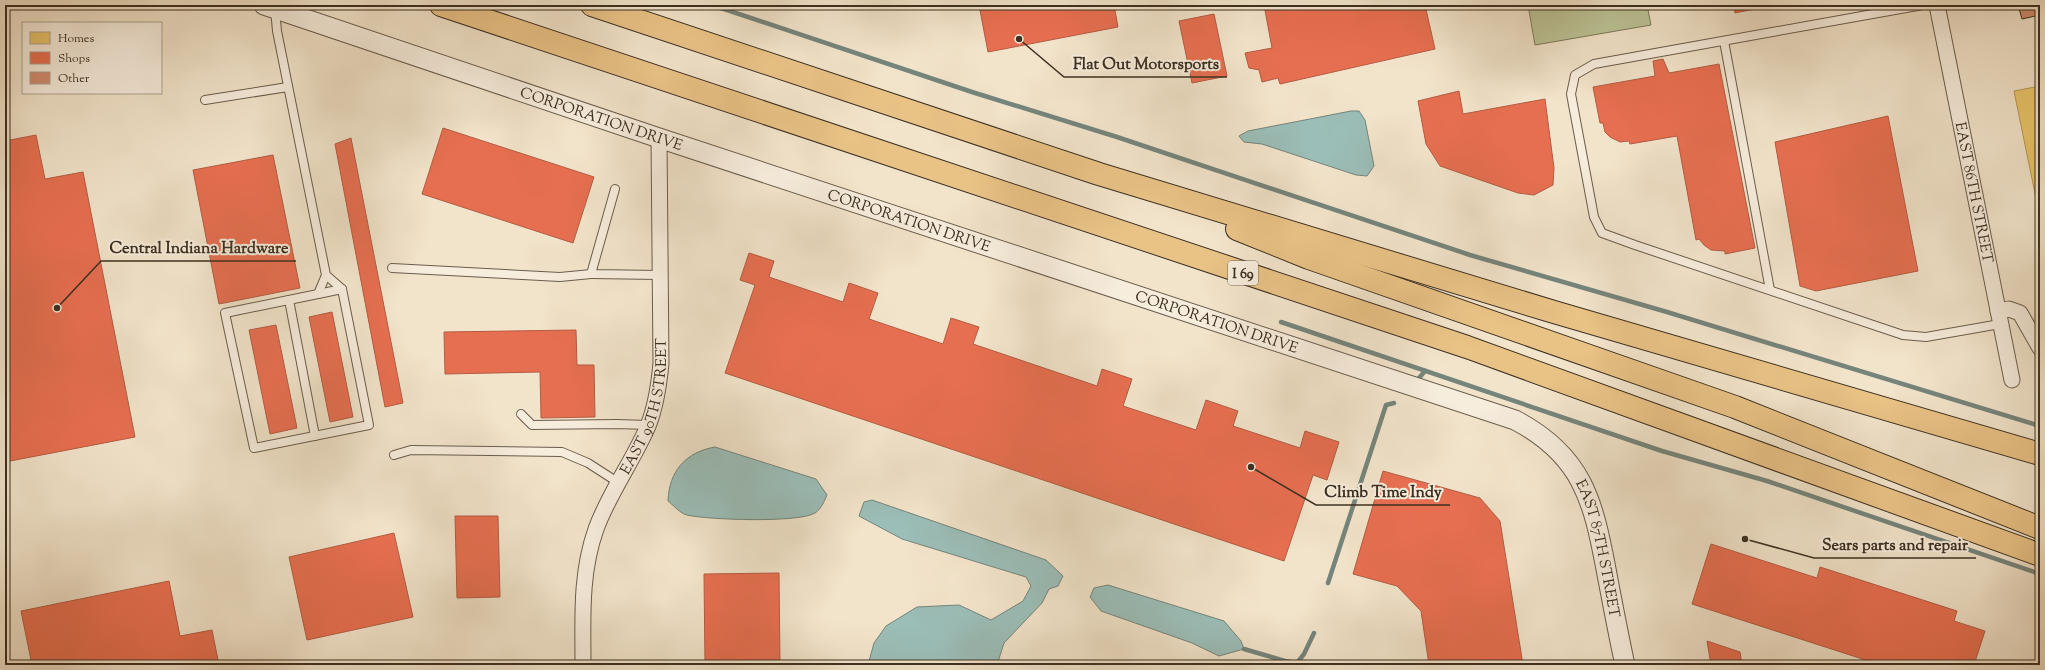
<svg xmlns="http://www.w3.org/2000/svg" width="2045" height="670" viewBox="0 0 2045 670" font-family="'Sorts Mill Goudy',serif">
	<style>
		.green { fill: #bcc497; stroke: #7c7a5c }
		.water { fill: #9bbeb8; stroke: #75857c }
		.homes { fill: #e9c46a; stroke: #b59854 }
		.shops { fill: #e76f51; stroke: #b45c43 }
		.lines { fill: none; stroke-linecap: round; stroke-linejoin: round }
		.stream { stroke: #75857c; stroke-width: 4.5 }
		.building { fill: #d18c6e; stroke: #3c3021 }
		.service-casing { stroke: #6a5d4c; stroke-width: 10 }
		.minor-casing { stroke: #6a5d4c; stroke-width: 17 }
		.tertiary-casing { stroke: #6a5d4c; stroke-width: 21 }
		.motorway-casing { stroke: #3c3021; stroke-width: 24 }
		.service { stroke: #f7eddd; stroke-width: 8 }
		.minor { stroke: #f7eddd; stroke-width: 15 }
		.tertiary { stroke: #f7eddd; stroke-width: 19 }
		.motorway { stroke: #e9c286; stroke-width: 22 }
		.labels { text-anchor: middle; stroke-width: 4; stroke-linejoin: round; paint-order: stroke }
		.shield { fill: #f7eddd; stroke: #746959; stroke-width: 1 }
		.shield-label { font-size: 14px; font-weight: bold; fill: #3c3021 }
		.street-label { font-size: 15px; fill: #3c3021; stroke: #f7eddd }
		.leader { fill: none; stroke: #3c3021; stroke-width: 1.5 }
		.callout-dot { fill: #3c3021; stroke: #f7eddd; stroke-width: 1.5 }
		.callout-label { font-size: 16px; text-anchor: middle; font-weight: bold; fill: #3c3021; stroke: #f7eddd; stroke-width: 4; stroke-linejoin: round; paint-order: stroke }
	</style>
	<rect width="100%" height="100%" fill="#f2e4cb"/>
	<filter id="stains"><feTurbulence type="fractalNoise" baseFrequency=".005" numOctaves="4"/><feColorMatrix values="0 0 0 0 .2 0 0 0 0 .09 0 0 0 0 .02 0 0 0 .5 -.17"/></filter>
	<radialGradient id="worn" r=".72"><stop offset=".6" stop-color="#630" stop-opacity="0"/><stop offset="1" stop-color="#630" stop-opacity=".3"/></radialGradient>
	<polygon class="green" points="1528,5 1647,5 1651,25 1535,45"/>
	<g class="water">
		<polygon points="1351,111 1359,111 1365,120 1374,166 1367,176 1356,175 1262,144 1244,142 1239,136 1248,131"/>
		<path d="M715,447L816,479L827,495C824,502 821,509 815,513C799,523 708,520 687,515C681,514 673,505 668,501C669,471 686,452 715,447Z"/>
		<polygon points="872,500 1046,560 1063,576 1058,586 1049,589 1042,603 1004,643 997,665 868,665 874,643 886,626 917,607 959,605 991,620 1023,601 1031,586 1026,577 902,539 859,516 864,502"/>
		<polygon points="1108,585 1224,621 1241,641 1244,649 1219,656 1192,643 1101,611 1090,597 1094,588"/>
	</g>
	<polygon class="homes" points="2040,86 2040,218 2014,91"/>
	<g class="shops">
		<polygon points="979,5 1114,5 1118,27 988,52"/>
		<polygon points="1264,5 1425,5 1435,49 1280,84 1278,78 1262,82 1259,70 1249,68 1245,53 1272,48"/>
		<polygon points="1734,5 1774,5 1735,13"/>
		<polygon points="1214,14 1227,76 1192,83 1179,21"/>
		<polygon points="1663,59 1669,73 1719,64 1755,248 1725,254 1725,251 1711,250 1704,245 1699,239 1696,240 1677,136 1630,144 1629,141 1620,142 1610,137 1605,132 1603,123 1600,123 1593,87 1655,76 1653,61"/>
		<polygon points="1459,91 1463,114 1545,99 1554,168 1553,185 1534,195 1518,193 1440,166 1426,144 1418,101"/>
		<polygon points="1888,116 1918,271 1816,291 1800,286 1775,142"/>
		<polygon points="443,128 594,177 573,243 422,194"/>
		<polygon points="36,135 45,179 83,172 135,437 5,462 5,141"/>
		<polygon points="351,138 403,403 385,407 335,144"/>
		<polygon points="273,155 300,288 219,304 193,170"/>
		<polygon points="749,253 774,261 769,277 843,302 849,283 878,293 869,319 943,344 951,318 979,327 973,344 1097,386 1102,369 1132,379 1123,406 1196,430 1206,400 1238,411 1233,426 1300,448 1305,431 1339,442 1327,480 1313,475 1284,561 725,373 755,285 740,280"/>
		<polygon points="332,312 353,417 330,422 309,317"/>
		<polygon points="276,325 297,428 270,434 249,330"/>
		<polygon points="576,330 577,365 594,365 595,417 541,418 540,372 445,374 444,332"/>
		<polygon points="1383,471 1480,498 1500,521 1523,665 1429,665 1421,611 1397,586 1353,574"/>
		<polygon points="455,516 498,516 500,597 457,598"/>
		<polygon points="394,533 413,617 307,640 289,557"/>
		<polygon points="1711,544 1817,578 1820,567 1957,611 1954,621 1985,631 1974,665 1881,665 1692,604"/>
		<polygon points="779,573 780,665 705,665 704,574"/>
		<polygon points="169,581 180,636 212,630 219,665 32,665 21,611"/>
		<polygon points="1707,641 1740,652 1742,665 1711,665"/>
	</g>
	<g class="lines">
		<g class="stream">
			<polyline points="712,5 972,92 1117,137 1470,255 1667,312 2040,426"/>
			<polyline points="1281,322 1662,451 1767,481 2040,574"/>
			<polyline points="1419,378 1425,371"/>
			<polyline points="1328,583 1386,405 1394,403"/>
			<polyline points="1244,649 1285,661 1297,663 1304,654 1314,633"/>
		</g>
	</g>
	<polygon class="building" points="2018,5 2040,5 2040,15 2022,19"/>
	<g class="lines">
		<g class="service-casing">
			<g id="service">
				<polyline points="1923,5 1594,64 1575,75 1571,94 1594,217 1602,233 1635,245 1903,335 1926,337 2000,324"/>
				<polyline points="275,9 277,31 326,275 342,289 318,294 326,275"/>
				<polyline points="1724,41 1770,290"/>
				<polyline points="205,100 288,87"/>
				<polyline points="615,189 591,274 660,275"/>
				<polyline points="392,268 560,277 591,274"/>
				<polyline points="318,294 225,313 254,448 369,425 342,289"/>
				<polyline points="289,300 315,436"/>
				<polyline points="521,414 532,425 617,424 648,425"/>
				<polyline points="394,455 411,450 562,452 588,463 619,483"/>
			</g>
		</g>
		<g class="minor-casing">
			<g id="minor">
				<path id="s1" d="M1937,5L2012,380"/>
				<polyline points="1998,311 2009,309 2020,313 2040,348"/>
				<path id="s2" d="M583,665C583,619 580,574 596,529C609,493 633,461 648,426C656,406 659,385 661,363L659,138"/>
			</g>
		</g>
		<g class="tertiary-casing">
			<g id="tertiary">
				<path id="s3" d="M264,5L659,138L1515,420C1582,455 1593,500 1606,569C1612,601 1618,633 1625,665"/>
			</g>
		</g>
		<g class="motorway-casing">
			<g id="motorway">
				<polyline points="441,5 1467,347 2040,555"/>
				<polyline points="592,5 1099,174 1554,312 2040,454"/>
				<polyline points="1237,229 1309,258 1735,407 2040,528"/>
			</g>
		</g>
		<use href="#service" class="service"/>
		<use href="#minor" class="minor"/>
		<use href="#tertiary" class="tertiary"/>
		<use href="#motorway" class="motorway"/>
	</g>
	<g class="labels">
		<rect class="shield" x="1228" y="261" width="30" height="24" rx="3"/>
		<g class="shield-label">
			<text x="1243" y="278">I 69</text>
		</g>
		<g class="street-label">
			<text dy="5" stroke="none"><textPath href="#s3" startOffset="356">CORPORATION DRIVE</textPath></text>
			<text dy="5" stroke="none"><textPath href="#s1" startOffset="191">EAST 86TH STREET</textPath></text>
			<text dy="5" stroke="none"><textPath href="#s3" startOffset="680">CORPORATION DRIVE</textPath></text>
			<text dy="5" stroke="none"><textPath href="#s3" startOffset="1004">CORPORATION DRIVE</textPath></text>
			<text dy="5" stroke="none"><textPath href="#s2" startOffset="271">EAST 90TH STREET</textPath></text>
			<text dy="5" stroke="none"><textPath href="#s3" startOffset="1479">EAST 87TH STREET</textPath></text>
		</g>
	</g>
	<path class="leader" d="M1019 39L1064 77H1227M57 308L101 261H296M1251 467L1316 505H1450M1745 539L1814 558H1976"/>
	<g class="callout-dot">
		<circle cx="1019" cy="39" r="4"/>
		<circle cx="57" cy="308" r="4"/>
		<circle cx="1251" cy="467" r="4"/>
		<circle cx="1745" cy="539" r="4"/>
	</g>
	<g class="callout-label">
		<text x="1146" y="69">Flat Out Motorsports</text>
		<text x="199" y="253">Central Indiana Hardware</text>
		<text x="1383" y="497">Climb Time Indy</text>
		<text x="1895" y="550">Sears parts and repair</text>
	</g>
	<rect width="2045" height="670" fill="none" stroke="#f2e4cb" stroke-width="20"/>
	<rect x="6" y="6" width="2033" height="658" fill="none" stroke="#3c3021" stroke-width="2"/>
	<rect x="10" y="10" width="2025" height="650" fill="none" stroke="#3c3021"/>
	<rect x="22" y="22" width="140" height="72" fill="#f7eddd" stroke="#aca192"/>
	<rect x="30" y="32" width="20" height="12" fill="#e9c46a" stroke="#aca192"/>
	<text x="58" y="42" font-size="12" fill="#3c3021">Homes</text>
	<rect x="30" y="52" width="20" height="12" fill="#e76f51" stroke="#aca192"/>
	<text x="58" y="62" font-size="12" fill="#3c3021">Shops</text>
	<rect x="30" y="72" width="20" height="12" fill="#d18c6e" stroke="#aca192"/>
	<text x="58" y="82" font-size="12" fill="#3c3021">Other</text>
	<rect width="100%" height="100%" filter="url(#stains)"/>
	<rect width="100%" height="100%" fill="url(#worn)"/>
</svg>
